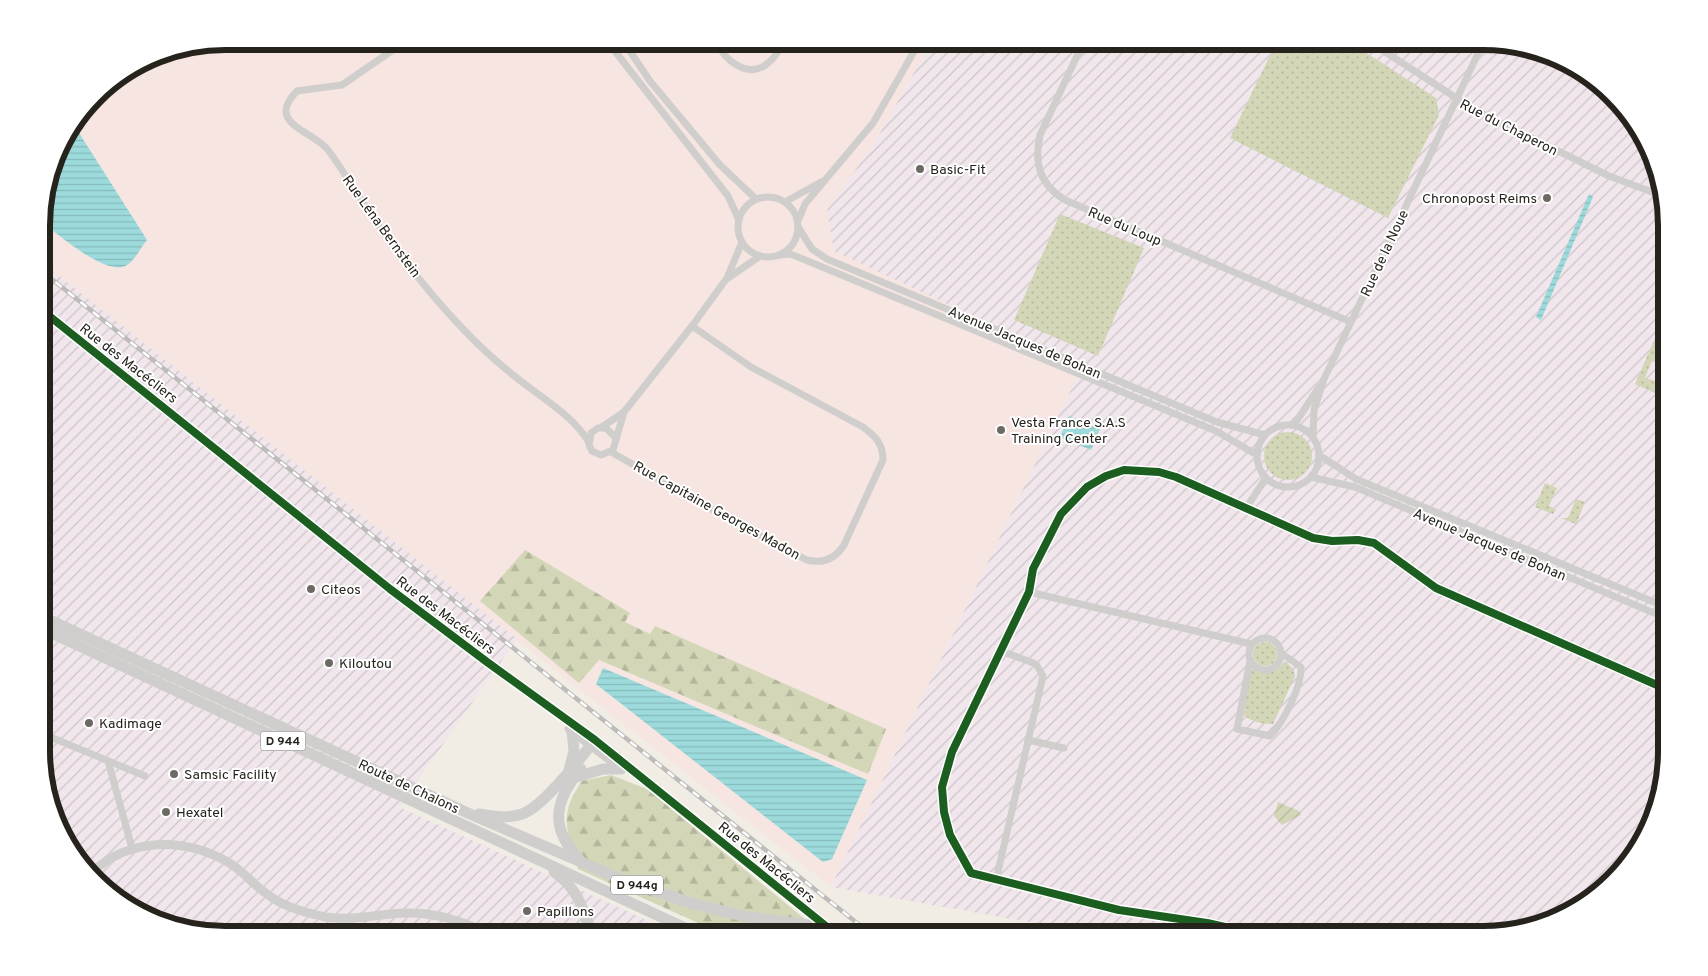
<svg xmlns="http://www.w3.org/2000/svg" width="1708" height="976" viewBox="0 0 1708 976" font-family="Overpass,sans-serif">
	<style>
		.commercial { fill: #f6e5e0 }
		.industrial { fill: url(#industrial-furrows) }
		.grass { fill: url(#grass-dots) }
		.forest { fill: url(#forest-firs) }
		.garden { fill: url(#garden-furrows) }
		.water { fill: url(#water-rules) }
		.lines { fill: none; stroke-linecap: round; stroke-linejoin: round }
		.minor { stroke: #cfcecc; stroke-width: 7 }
		.tertiary { stroke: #cfcecc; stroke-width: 9 }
		.primary { stroke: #cfcecc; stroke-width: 11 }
		.rail-casing { stroke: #bdbcba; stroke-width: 4.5 }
		.rail { stroke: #fff; stroke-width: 2.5; stroke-dasharray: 8; stroke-linecap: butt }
		.cycleway-casing { stroke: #fff; stroke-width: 11 }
		.cycleway { stroke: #1b5e20; stroke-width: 8 }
		.poi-dot { fill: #6c6a62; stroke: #fff; stroke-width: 2 }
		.labels { text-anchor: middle; stroke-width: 4; stroke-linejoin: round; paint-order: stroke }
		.shield { fill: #fff; stroke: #666560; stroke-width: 1 }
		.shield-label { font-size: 12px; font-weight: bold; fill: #25231c }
		.street-label { font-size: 14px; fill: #25231c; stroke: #fff }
		.poi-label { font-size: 14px; fill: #25231c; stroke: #fff; text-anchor: start }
		.rim { fill: none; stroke: #25231c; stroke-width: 6 }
	</style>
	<defs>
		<pattern id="industrial-furrows" width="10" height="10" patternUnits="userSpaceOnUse" patternTransform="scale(1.25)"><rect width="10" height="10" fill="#f0e6ec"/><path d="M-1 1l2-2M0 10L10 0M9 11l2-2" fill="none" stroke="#cec5ca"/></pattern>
		<pattern id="grass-dots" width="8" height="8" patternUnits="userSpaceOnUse" patternTransform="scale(1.25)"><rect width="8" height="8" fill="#d3d6b7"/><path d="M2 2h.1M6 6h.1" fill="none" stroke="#b5b79d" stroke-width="1.8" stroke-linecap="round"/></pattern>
		<pattern id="forest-firs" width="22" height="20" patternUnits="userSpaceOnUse" patternTransform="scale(1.25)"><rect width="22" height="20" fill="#d3d6b7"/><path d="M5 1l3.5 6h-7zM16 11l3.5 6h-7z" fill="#b5b79d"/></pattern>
		<pattern id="garden-furrows" width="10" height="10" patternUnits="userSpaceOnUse" patternTransform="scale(1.25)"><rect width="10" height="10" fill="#d3d6b7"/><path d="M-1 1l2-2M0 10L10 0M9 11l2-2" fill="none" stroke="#b5b79d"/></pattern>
		<pattern id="water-rules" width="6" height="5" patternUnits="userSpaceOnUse" patternTransform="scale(1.25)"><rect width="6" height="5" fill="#9cdadc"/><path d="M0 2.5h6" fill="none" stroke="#86bbbc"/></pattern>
	</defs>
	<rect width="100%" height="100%" fill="#f1ede4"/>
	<polygon class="commercial" points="225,41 932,41 875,142 827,210 1082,366 831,887 359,516 43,263 43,201 60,144 104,87 155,55"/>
	<g class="industrial">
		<polygon points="932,41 1483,41 1575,66 1636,123 1666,213 1666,763 1642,843 1585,904 1542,925 1495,934 1098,934 831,887 1082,367 834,251 827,210 875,142"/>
		<polygon points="43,263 517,639 399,807 679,935 225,935 133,910 72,853 43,775"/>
	</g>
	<g class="grass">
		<polygon points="1277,41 1348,41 1436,98 1439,115 1388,218 1230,138"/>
		<polygon points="1060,214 1144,248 1098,356 1014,320"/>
		<polygon points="1666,313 1666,332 1660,347 1666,350 1666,366 1652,361 1645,378 1666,384 1666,398 1635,384"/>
		<circle cx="1288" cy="456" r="24"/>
		<polygon points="1545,483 1557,488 1549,506 1556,509 1553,514 1535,507"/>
		<polygon points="1576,499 1585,502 1576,524 1561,518 1568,518"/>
		<circle cx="1265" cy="654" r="12"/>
		<path d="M1285,661L1293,669L1295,676L1273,724C1261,724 1252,722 1242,714L1251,669C1266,676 1275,674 1285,661Z"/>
	</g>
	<g class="forest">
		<polygon points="525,550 630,613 625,622 650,634 655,626 886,729 868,774 599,660 579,683 480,601"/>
		<path d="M611,775L647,789L824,935H725L578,869C568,831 557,816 582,781Z"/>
	</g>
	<polygon class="garden" points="1278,802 1299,811 1301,815 1282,825 1274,816"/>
	<g class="water">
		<path d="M74,125L147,240C141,247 135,260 127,265C108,278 58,234 43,223C43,189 54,152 74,125Z"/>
		<polygon points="1589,194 1593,197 1541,320 1536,317"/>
		<polygon points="1069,416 1100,429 1091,450 1060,437"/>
		<polygon points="603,668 867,780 832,859 823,862 596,684"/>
	</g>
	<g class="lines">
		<g class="minor">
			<path d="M406,41L342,85L297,91C264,124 314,131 328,150C344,171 357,195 372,216C400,256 431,296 465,331C485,352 507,371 530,388C551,404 575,419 588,441"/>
			<polyline points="607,41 728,196 739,220"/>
			<polyline points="623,41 650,81 720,165 756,199"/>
			<path d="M716,41C724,60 748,80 768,63C775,58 780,49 784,41"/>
			<path d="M1084,41L1040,135C1034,163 1039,184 1065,200L1351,322"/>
			<polyline points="1368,41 1475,110 1609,176 1660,195"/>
			<circle cx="768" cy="227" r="30"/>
			<polyline points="785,202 821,182"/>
			<polyline points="798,221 805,204 873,123 920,41"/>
			<polyline points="798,227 812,249 827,259 1217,422 1265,435"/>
			<polyline points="779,255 790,254 803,259 1216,431 1257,455"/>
			<polyline points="728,278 760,256"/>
			<polyline points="1294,425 1319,387"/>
			<circle cx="1288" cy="456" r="31"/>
			<polyline points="602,427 624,412 692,326 727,278 742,242"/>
			<polyline points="1313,436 1314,410 1324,379 1484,41"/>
			<polyline points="615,437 606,428 598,428 591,433 589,445 592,451 601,455 613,450 624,412"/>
			<path d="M611,452L736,523L807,560C823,564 835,559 844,545L883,460C883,443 875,436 863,427L751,367L692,326"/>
			<polyline points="1319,455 1356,479 1666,607"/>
			<polyline points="1311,477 1355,487 1666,618"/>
			<polyline points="1246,508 1266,478"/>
			<polyline points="1029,592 1251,644"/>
			<circle cx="1265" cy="654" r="16"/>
			<path d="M1250,661L1237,729L1270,736C1283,723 1302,686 1301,667L1281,653"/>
			<polyline points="43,734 145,776"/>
			<polyline points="1028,740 1064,748"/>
			<polyline points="108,761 132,848"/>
			<polyline points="996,880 1043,676 1036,664 1001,651"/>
			<polyline points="1257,934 1207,923 1119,910 971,873 950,835 944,812 942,787 952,752 1029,592 1033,569 1061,514 1087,487 1106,476 1124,470 1159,472 1176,477 1313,538 1332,541 1358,540 1374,543 1436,588 1666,689"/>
		</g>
		<g class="tertiary">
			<polyline points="43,311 390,589 487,662 595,740 837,935"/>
			<polyline points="569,729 622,769"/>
			<path d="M92,872C130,838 182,837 226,861C242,869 252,884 267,894C283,907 306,913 326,917C353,921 379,914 405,913C437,912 464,922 493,935"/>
		</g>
		<g class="primary">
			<polyline points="43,617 470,814 623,880 691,903 742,916 883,935"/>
			<polyline points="43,629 700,935"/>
			<polyline points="569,770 574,751 572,731"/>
			<polyline points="573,778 603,769 621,769"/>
			<path d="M479,814C493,816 508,819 522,814C543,807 580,759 595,740"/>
			<path d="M580,860C549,828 554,801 581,769"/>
			<path d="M554,872C578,888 583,909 592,935"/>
			<path d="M642,935C656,928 671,929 684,933"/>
		</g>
		<g class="rail-casing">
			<polyline id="rail" points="43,272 872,935"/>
		</g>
		<use href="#rail" class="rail"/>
		<g class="cycleway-casing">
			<g id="cycleway">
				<polyline points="43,311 390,589 487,662 595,740 837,935"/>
				<polyline points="1257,934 1207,923 1119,910 971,873 950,835 944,812 942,787 952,752 1029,592 1033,569 1061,514 1087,487 1106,476 1124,470 1159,472 1176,477 1313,538 1332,541 1358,540 1374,543 1436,588 1666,689"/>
			</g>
		</g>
		<use href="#cycleway" class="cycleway"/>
	</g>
	<g class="poi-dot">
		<circle cx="920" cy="169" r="5"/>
		<circle cx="1547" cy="198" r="5"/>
		<circle cx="1001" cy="430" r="5"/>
		<circle cx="311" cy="589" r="5"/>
		<circle cx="329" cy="663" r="5"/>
		<circle cx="89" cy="723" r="5"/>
		<circle cx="174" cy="774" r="5"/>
		<circle cx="166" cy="812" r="5"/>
		<circle cx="527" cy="911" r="5"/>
	</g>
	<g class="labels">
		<g class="shield">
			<rect x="260.5" y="731.5" width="45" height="19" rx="4"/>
			<rect x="611" y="875.5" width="52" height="19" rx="4"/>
		</g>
		<g class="shield-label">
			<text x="283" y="745">D 944</text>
			<text x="637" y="889">D 944g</text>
		</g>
		<g class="street-label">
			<text transform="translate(1509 127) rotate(27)" y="5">Rue du Chaperon</text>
			<text transform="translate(382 226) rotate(54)" y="5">Rue Léna Bernstein</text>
			<text transform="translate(1125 226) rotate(23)" y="5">Rue du Loup</text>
			<text transform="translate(1384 253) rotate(-65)" y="5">Rue de la Noue</text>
			<text transform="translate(1025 342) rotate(23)" y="5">Avenue Jacques de Bohan</text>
			<text transform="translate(129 363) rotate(38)" y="5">Rue des Macécliers</text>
			<text transform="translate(717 510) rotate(29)" y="5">Rue Capitaine Georges Madon</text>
			<text transform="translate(1490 544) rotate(23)" y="5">Avenue Jacques de Bohan</text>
			<text transform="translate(446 615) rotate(37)" y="5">Rue des Macécliers</text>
			<text transform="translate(409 786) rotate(25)" y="5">Route de Chalons</text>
			<text transform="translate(767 862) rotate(39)" y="5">Rue des Macécliers</text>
		</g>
		<g class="poi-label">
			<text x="930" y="174">Basic-Fit</text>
			<text x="1537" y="203" text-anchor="end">Chronopost Reims</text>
			<text x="1011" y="427">Vesta France S.A.S<tspan x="1011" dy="16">Training Center</tspan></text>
			<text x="321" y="594">Citeos</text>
			<text x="339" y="668">Kiloutou</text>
			<text x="99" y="728">Kadimage</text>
			<text x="184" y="779">Samsic Facility</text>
			<text x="176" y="817">Hexatel</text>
			<text x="537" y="916">Papillons</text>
		</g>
	</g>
	<path d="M0 0H1708V976H0ZM225 50H1483A175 175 0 0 1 1658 225V751A175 175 0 0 1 1483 926H225A175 175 0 0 1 50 751V225A175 175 0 0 1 225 50Z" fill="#fff" fill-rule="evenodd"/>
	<path class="rim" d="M225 50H1483A175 175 0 0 1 1658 225V751A175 175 0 0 1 1483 926H225A175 175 0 0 1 50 751V225A175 175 0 0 1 225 50Z"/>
</svg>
